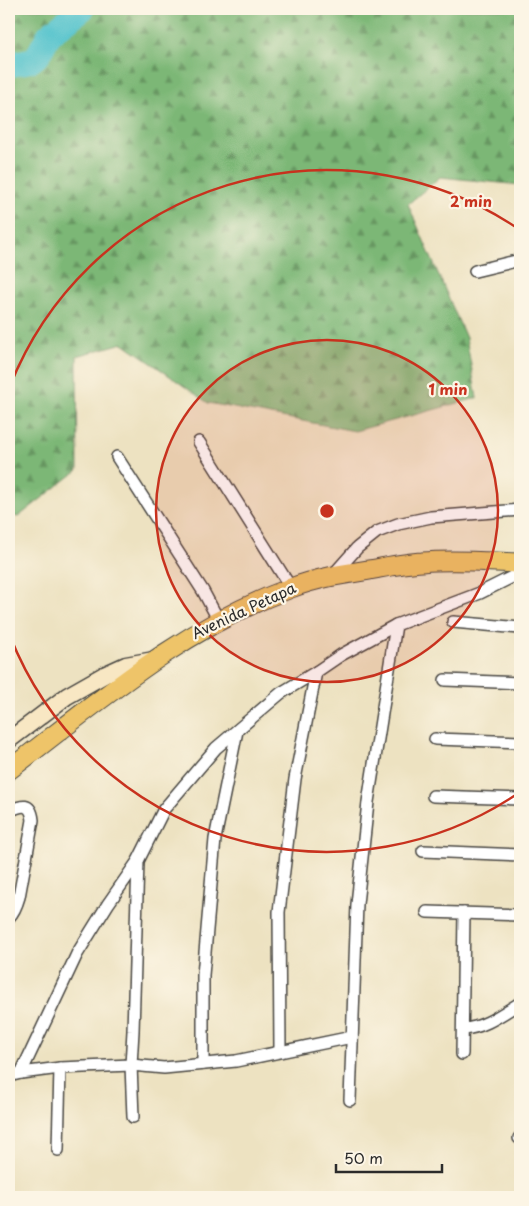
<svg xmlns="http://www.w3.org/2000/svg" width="529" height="1206" viewBox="0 0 529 1206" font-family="'Playpen Sans',sans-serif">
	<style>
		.forest { fill: url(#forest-firs); stroke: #547150 }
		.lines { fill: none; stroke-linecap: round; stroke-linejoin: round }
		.river { stroke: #56c4cd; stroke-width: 25 }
		.minor-casing { stroke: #484642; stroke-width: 14 }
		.secondary-casing { stroke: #484642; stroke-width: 19 }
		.primary-casing { stroke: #484642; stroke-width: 21 }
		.minor { stroke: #fff; stroke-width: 11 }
		.secondary { stroke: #f8e7c3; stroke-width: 16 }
		.primary { stroke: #eec469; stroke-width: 19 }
		.ring { fill: none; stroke: #c8321e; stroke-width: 2.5 }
		.labels { text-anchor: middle; stroke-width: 4.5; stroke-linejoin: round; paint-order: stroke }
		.street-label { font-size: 15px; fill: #2b2b2b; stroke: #fcf5e5 }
		.centre { fill: #c8321e; stroke: #fcf5e5; stroke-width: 2.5 }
		.ring-label { font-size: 15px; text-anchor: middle; font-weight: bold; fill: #c8321e; stroke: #fcf5e5; stroke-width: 4.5; stroke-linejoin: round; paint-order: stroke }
	</style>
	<defs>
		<pattern id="forest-firs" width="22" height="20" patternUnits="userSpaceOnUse" patternTransform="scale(1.25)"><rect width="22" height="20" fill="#7cb776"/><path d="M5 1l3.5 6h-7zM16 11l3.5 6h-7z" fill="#669561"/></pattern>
	</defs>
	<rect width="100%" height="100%" fill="#fcf5e5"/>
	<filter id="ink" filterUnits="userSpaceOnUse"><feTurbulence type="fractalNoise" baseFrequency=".02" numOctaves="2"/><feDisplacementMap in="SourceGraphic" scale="10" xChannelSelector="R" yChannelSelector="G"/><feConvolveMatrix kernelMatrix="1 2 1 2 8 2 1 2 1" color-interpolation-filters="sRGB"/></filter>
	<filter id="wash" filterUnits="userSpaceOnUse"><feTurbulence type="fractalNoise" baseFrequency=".0096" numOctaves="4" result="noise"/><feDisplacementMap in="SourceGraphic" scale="20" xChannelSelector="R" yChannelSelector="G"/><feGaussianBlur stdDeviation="1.12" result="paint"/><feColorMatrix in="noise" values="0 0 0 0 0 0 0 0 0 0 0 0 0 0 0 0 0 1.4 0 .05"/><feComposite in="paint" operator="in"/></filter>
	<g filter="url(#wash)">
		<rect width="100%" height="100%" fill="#ede2c1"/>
		<polygon class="forest" points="9,9 520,9 520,185 440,177 408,204 466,338 477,398 355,431 208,403 123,343 77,356 78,470 18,517 9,515"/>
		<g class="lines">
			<polyline class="river" points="9,65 32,60 38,55 49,35 82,9"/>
		</g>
	</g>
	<g filter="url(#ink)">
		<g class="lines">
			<g class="minor-casing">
				<g id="minor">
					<polyline points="475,271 520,260"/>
					<polyline points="199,442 291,588"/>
					<polyline points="117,457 203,591 219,621"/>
					<polyline points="333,575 357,548 377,532 398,524 431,517 520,510"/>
					<polyline points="453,622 520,628"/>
					<polyline points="445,680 520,683"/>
					<polyline points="435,739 520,742"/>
					<polyline points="433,796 520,799"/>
					<path d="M9,811C22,805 31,802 33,820L19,897C17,904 14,912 9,917"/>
					<polyline points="423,851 520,855"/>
					<polyline points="427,912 520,915"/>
					<path d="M463,1029C484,1028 502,1014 520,1003"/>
					<polyline points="280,1051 279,912 295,779 316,672"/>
					<polyline points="462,1054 464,913"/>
					<polyline points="203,1064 203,975 215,839 237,731"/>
					<polyline points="21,1073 77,954 108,904 138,861 164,809 216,748 281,693 316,672 341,655 396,625 480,593 520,573"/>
					<polyline points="9,1076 21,1073 60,1068 131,1065 164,1068 236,1061 352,1037"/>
					<polyline points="350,1100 357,904 368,802 396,625"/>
					<polyline points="133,1117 131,1065 133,1031 138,861"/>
					<polyline points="519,1138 520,1138"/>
					<polyline points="58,1150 60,1068"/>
				</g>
			</g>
			<g class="secondary-casing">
				<polyline id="secondary" points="9,740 67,696 104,675 126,665 154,660"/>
			</g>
			<g class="primary-casing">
				<path id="primary" d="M9,770C98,702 184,627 291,588C317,578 343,574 369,570C386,567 404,563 422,562C454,559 488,562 520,563"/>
			</g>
			<use href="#minor" class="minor"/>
			<use href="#secondary" class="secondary"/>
			<use href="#primary" class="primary"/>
		</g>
	</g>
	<circle cx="327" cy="511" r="171" fill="#c8321e" fill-opacity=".12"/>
	<g class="ring">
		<circle cx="327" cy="511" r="171"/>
		<path d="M520 792A341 341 0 0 1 10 636M10 386A341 341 0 0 1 520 230"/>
	</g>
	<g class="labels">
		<g class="street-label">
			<text transform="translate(244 611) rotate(-25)" y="5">Avenida Petapa</text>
		</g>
	</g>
	<circle cx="327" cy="511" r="8" class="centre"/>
	<g class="ring-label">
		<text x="471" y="207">2 min</text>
		<text x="448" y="395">1 min</text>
	</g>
	<rect width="529" height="1206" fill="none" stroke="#fcf5e5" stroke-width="30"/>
	<path d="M336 1164v8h106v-8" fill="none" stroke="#2b2b2b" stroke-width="2.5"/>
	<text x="344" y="1164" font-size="15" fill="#2b2b2b" stroke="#fcf5e5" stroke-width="4" paint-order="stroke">50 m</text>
</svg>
